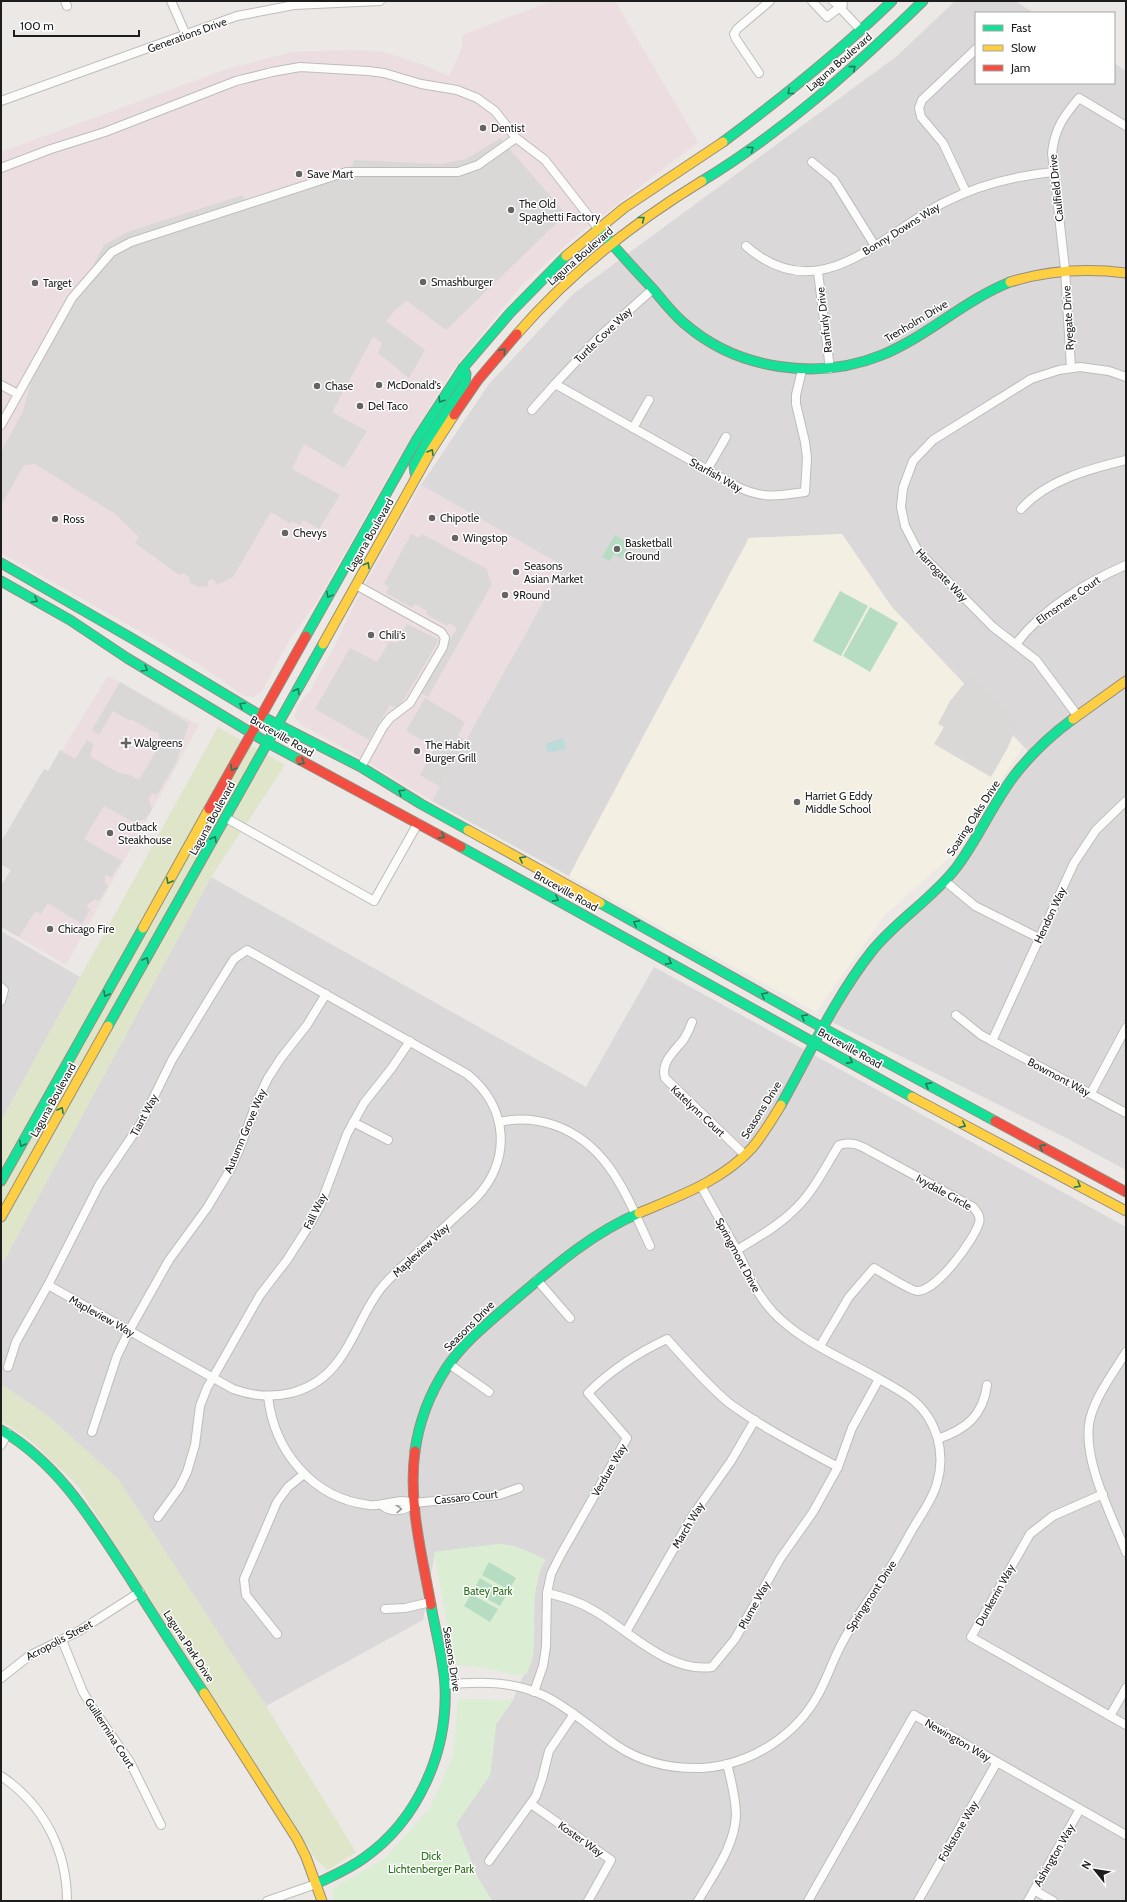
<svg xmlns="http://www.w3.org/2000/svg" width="1127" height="1902" viewBox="0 0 1127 1902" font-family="Cabin,sans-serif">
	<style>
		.residential { fill: #dad8d8 }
		.commercial { fill: #ecdee0 }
		.education { fill: #f4efe3 }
		.religious { fill: #d9d8d7 }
		.grass { fill: #dfe5c8 }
		.park { fill: #dbeed4 }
		.pitch { fill: #b6ddc2 }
		.water { fill: #bddbd9 }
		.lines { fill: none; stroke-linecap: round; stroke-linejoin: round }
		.street-casing { stroke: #bebdbc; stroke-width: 10 }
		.fast-casing { stroke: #948f80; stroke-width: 11 }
		.slow-casing { stroke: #948f80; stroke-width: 11 }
		.jam-casing { stroke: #948f80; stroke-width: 11 }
		.street { stroke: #fcfcfb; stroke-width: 8 }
		.fast { stroke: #16e098; stroke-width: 9 }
		.slow { stroke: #ffcf43; stroke-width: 9 }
		.jam { stroke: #f24e42; stroke-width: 9 }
		.oneway { stroke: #1a7e5a }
		.oneway2 { stroke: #989897 }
		.poi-dot { fill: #656463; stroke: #fff; stroke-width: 1.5 }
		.labels { text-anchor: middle; stroke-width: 3; stroke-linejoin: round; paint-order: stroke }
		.street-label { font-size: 11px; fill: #1d1d1d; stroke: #fff }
		.poi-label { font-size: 11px; fill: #1d1d1d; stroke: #fff; text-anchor: start }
		.park-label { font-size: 11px; fill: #286f17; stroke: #fff }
	</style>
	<rect width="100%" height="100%" fill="#ebe8e6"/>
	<g class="residential">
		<polygon points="955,1 1015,1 1034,13 976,13 976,83 1114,83 1114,63 1126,71 1126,1170 1068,1139 828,1020 878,944 945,881 1032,755 891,606 842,534 749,538 569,876 432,801 563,566 421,485 489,384 573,294 897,56"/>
		<polygon points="211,877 586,1087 654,967 1126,1227 1126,1901 492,1901 477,1876 456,1824 490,1775 496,1724 513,1700 523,1676 528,1672 534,1596 541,1566 545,1560 514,1546 500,1544 482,1546 435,1552 423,1620 266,1706 118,1479 49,1417 1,1384 1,1266"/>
		<polygon points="1,931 80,977 1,1121"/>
	</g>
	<g class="commercial">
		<polygon points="552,1 615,1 698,142 575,237 521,286 452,371 401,454 316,603 290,639 261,693 253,697 244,696 198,664 1,553 1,152 227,69 292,52 349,50 380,51 421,64 449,76 462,48 462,35"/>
		<polygon points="421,485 563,566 432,801 351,752 300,724 294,716 298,705 310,691 334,647 360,593"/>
		<polygon points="108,676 199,725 66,965 1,927 1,886 11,870 1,864 1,849"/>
	</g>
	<polygon class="education" points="842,534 891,606 1023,747 949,858 885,915 816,1012 569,876 749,538"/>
	<g class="religious">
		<polygon points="500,138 566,214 446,330 407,301 396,309 386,321 425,350 409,378 378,353 382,343 373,337 332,412 367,431 344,468 304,444 292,469 340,495 319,529 303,520 300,525 292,521 290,524 271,512 233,577 217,585 213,579 208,581 208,586 199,587 190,583 190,578 183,573 179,575 135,543 139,537 114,513 35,464 24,465 1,505 1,452 23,411 31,381 104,245 127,232 243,195 245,202 352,166 354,160 441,164 466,159"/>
		<polygon points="411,534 419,538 422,534 487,569 489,578 492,584 428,697 421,693 457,628 449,623 447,626 426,614 427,611 415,604 412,608 386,593 389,587 384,584"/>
		<polygon points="407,624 439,640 398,709 390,705 369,740 315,709 350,648 377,662 390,641 396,643"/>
		<polygon points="972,674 1017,726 1007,749 991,777 934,744 944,727 938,724 950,701"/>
		<polygon points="120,682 189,723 176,763 157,795 152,793 150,796 149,800 152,809 145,820 141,820 137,824 104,806 84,839 122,861 111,877 105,875 105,883 108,886 99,901 95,899 88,904 87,907 90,909 82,924 48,903 41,914 35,911 19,937 1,927 1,886 11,870 1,864 1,842 44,769 48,771 60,750 75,759 87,740 94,744 92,748 93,749 91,752 91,757 119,773 130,775 139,780 161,743 158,732 155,733 131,719 130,721 113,711 99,735 92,730"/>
		<polygon points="425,698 465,722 458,736 466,740 440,787 420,775 435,747 406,731"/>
	</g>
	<g class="grass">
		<polygon points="218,727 285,765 211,877 1,1266 1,1121"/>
		<polygon points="1,1384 49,1417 118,1479 266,1706 356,1852 328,1870 316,1860 78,1486 30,1440 1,1421"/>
	</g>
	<g class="park">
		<path d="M500,1544C518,1546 530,1552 546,1560C523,1590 546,1658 523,1676L473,1666L458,1665L454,1662L434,1552Z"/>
		<polygon points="458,1699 513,1700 496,1724 490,1775 456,1824 477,1876 492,1901 334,1901 332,1889 385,1858 430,1808 453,1756"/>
	</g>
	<g class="pitch">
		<polygon points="615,535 630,544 621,559 614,554 610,561 602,557"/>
		<polygon points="840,591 868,606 841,656 813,641"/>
		<polygon points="870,607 898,623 870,672 843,656"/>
		<polygon points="489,1562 516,1578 509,1590 482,1575"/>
		<polygon points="480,1578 507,1594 500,1606 473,1591"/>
		<polygon points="471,1594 498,1609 490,1622 464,1606"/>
	</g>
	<polygon class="water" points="563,738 566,749 548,753 545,744"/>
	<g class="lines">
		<g class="street-casing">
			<g id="street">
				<polyline points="65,1 67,6"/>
				<polyline points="171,1 186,35"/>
				<polyline points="812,1 827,17 841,6 833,1"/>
				<polyline points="843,1 842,10 861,30"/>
				<polyline points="759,73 736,39 734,34 737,29 770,1"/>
				<polyline points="1,101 237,16 294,5 380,1"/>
				<polyline points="812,162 834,180 875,246"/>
				<polyline points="1,168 51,149 105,132 236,81 272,72 300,67 368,71 384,73 421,84 457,90 477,98 495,111 516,138 545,160 598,228"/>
				<polyline points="966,192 943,143 921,117 919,108 922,100 976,49"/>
				<path d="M746,246C819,310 878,237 943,203C978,185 1014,176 1053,172"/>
				<polyline points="818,272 830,369"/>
				<path d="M1071,368L1065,269L1052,153C1055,128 1063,117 1079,98L1126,126"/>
				<polyline points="555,384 599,337 653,289"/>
				<polyline points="1,385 18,394"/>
				<path d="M532,410L555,384L738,487C763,499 778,496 805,492L807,458L805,442L796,404V395L802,370"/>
				<polyline points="1,425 72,298 112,252 131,242 346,172 458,172 478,165 516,138"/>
				<polyline points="633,428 649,400"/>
				<polyline points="707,470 726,437"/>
				<path d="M1021,509C1047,480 1089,469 1126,460"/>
				<polyline points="356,585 441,632 445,638 443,647 410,703 390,718 383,727 361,767"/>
				<path d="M1016,644C1042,609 1087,582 1126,565"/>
				<polyline points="1077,715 1036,660 993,627 918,551 905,526 901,507 903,488 913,461 933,440 1031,379 1059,370 1080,367 1109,371 1126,377"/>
				<polyline points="226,818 374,901 418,823"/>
				<polyline points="945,881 975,906 1039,938"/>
				<polyline points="1,987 4,990 1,1001"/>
				<polyline points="956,1015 981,1035 1126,1113"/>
				<path d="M692,1022C690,1028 687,1034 684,1039C675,1051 660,1062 665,1078L745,1155"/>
				<polyline points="992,1041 1074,863 1096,830 1126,801"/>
				<polyline points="1091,1093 1126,1028"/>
				<polyline points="353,1122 388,1140"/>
				<path d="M499,1122C517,1118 536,1119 554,1125C609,1144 627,1197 650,1246"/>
				<path d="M737,1250C756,1238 777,1227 793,1211C813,1193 825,1167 839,1145C852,1141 859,1145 870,1151L973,1207C977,1212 981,1216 979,1223C974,1240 936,1292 917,1291C911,1291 881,1272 874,1268L849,1297L820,1346"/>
				<polyline points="537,1280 570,1318"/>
				<path d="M1126,1352C1114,1372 1096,1395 1090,1419C1081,1458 1112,1516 1126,1552"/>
				<polyline points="449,1364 489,1392"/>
				<path d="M8,1367L16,1342L48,1285L99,1185L141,1123L172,1060L211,996L234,959L247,950L467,1074C509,1107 512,1161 475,1199C455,1217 435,1236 415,1255C404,1265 392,1275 382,1287C364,1309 356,1337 339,1360C314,1395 272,1403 233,1389L48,1285"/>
				<path d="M268,1396C274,1451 312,1498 369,1505C385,1507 396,1497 413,1503L499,1495L519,1488"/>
				<polyline points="92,1432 117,1356 129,1331 169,1260 207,1208 230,1170 239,1150 258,1099 268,1078 281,1058 307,1025 326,994"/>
				<path d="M938,1439C966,1429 983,1416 987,1385"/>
				<polyline points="1,1445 8,1433"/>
				<polyline points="1103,1494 1053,1516 1030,1534 971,1637 1126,1725"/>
				<path d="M383,1506C392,1513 406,1511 413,1503"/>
				<polyline points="158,1517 179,1488 187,1472 195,1445 200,1406 207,1388 260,1295 287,1260 310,1224 320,1206 347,1134 364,1103 391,1069 410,1041"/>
				<path d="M547,1593C563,1597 578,1601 593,1610C629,1630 667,1673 712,1667L735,1639L780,1559L813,1512L838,1467L852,1428L879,1379"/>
				<polyline points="385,1609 405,1608 431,1602"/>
				<polyline points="626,1632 693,1515 731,1461 755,1420"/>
				<polyline points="277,1634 246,1595 244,1579 277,1502 288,1487 304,1474"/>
				<polyline points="62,1640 83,1692 92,1707 130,1762 161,1825"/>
				<polyline points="1,1678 29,1656 79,1631 140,1592"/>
				<path d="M445,1685C480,1681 513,1681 545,1696C571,1709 592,1729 616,1745C641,1762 672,1769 702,1768C751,1765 797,1735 819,1693C827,1678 832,1663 839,1649C852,1622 869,1600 885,1576C896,1560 905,1542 915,1525C923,1512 933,1498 937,1483C946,1453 937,1420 913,1400C903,1392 892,1386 881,1380C845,1359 801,1342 773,1312C752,1289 749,1272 735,1247C724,1227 712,1206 701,1186"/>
				<path d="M534,1692L543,1666L546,1647L547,1593L551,1574L560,1556L627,1438L588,1393C612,1369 637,1353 667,1339C687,1361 706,1384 729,1403C763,1428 801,1447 838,1467"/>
				<polyline points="1110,1716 1126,1688"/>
				<path d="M1,1776C43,1804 67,1850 67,1901"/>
				<polyline points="531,1804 611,1860 588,1901"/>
				<polyline points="489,1861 536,1796 542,1779 549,1751 574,1714"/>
				<polyline points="1034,1890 1053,1901"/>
				<polyline points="267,1901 316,1884"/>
				<path d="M698,1901C713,1875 735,1846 736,1815C736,1798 731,1780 727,1764"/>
				<polyline points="808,1901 914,1715 1126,1835"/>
				<polyline points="918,1901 997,1762"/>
				<polyline points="1028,1901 1080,1809"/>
			</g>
		</g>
		<g class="fast-casing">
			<g id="fast">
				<path d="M723,142C782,98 839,52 892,1"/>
				<path d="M702,181C783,132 855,67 923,1"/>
				<path d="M598,228C616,249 634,269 653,289C663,301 673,314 685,324C738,370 818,381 882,355C928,336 963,301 1010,282"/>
				<polyline points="415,473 414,465 430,436 465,383 466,374 463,368"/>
				<polyline points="1,563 133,639 261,716 361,767 421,804 468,830"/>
				<polyline points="1,581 70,620 127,658 268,743 300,760"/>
				<polyline points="306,636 417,439 463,368 510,313 566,256"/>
				<polyline points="461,847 912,1097"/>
				<polyline points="600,903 823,1028 995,1121"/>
				<polyline points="108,1026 323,644"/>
				<path d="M781,1105C810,1053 835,998 872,951C897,920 932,899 956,868C978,839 992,805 1014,776C1031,754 1051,735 1073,719"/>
				<polyline points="1,1181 143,928"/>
				<path d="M1,1430C59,1464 92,1520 128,1575C153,1615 178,1654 204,1693"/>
				<path d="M415,1451C419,1421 430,1393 447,1367C464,1342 488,1323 511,1303C551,1269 590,1234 639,1213"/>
				<path d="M316,1884C332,1876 349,1869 364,1858C418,1820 448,1752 445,1686C444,1661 435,1630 431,1605"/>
			</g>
		</g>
		<g class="slow-casing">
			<g id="slow">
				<polyline points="566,256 624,208 723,142"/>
				<path d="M1010,282C1049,270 1086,268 1126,273"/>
				<path d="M517,334C570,273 633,223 702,181"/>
				<polyline points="323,644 432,449 454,415"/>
				<polyline points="1073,719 1126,681"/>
				<polyline points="468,830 600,903"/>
				<polyline points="143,928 209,809"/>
				<polyline points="912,1097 1126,1211"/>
				<path d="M639,1213C679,1196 722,1181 752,1148C763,1135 772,1120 781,1105"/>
				<polyline points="1,1217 108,1026"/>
				<polyline points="204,1693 297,1839 306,1857 322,1901"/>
			</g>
		</g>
		<g class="jam-casing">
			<g id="jam">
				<polyline points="454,415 478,380 517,334"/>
				<polyline points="300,760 461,847"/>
				<polyline points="209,809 306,636"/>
				<polyline points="995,1121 1126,1192"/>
				<path d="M415,1451C408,1503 422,1555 431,1605"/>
			</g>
		</g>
		<use href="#street" class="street"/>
		<use href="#fast" class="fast"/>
		<use href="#slow" class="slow"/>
		<use href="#jam" class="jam"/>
	</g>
	<defs><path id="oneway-chevron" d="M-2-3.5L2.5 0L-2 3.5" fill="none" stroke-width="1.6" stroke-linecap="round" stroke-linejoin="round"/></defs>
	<g class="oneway">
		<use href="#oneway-chevron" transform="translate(853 68) rotate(-41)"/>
		<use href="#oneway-chevron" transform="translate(790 92) rotate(141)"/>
		<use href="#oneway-chevron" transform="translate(751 149) rotate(-37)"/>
		<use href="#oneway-chevron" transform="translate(642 219) rotate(-38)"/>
		<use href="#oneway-chevron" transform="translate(503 351) rotate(-50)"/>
		<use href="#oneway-chevron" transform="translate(441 400) rotate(124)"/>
		<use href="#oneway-chevron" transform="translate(431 452) rotate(-60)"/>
		<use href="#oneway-chevron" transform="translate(367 565) rotate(-60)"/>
		<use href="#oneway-chevron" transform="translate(329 595) rotate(119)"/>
		<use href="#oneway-chevron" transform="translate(35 600) rotate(29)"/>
		<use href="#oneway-chevron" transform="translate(145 669) rotate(31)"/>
		<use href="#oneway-chevron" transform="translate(297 691) rotate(-61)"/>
		<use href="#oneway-chevron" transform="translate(242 705) rotate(-149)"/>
		<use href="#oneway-chevron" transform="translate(302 762) rotate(29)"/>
		<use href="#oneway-chevron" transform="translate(233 768) rotate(119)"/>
		<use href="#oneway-chevron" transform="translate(401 792) rotate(-148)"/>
		<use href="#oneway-chevron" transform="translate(442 836) rotate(29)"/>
		<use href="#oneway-chevron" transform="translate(214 839) rotate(-61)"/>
		<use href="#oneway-chevron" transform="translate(522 859) rotate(-152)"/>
		<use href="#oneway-chevron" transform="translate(169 881) rotate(119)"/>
		<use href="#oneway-chevron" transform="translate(556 899) rotate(29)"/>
		<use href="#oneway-chevron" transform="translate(636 923) rotate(-151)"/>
		<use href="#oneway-chevron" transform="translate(146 960) rotate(-61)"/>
		<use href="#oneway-chevron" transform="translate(669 962) rotate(29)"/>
		<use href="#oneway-chevron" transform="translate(106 994) rotate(119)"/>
		<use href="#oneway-chevron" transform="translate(764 995) rotate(-151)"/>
		<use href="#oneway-chevron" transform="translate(804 1017) rotate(-151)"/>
		<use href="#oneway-chevron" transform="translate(850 1061) rotate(29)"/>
		<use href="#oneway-chevron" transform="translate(928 1085) rotate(-152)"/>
		<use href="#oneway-chevron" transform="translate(61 1110) rotate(-61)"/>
		<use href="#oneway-chevron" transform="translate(963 1125) rotate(27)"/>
		<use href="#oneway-chevron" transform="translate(22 1144) rotate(119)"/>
		<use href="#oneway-chevron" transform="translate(1042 1147) rotate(-152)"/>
		<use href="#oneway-chevron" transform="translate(1078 1185) rotate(29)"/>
	</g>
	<use class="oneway2" href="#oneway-chevron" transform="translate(399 1509) rotate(-2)"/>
	<g class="poi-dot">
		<circle cx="483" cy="128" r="4"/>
		<circle cx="299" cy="174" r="4"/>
		<circle cx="511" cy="210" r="4"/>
		<circle cx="423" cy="282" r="4"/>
		<circle cx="35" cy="283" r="4"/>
		<circle cx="379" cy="385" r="4"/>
		<circle cx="317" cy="386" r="4"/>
		<circle cx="360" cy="406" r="4"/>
		<circle cx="432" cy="518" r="4"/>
		<circle cx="55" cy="519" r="4"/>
		<circle cx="285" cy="533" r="4"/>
		<circle cx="455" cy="538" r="4"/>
		<circle cx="617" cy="549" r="4"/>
		<circle cx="516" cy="572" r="4"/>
		<circle cx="505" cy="595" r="4"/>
		<circle cx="371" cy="635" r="4"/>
		<path d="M124 737h4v4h4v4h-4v4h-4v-4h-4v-4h4z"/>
		<circle cx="417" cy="751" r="4"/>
		<circle cx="797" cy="802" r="4"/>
		<circle cx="110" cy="833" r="4"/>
		<circle cx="50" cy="929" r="4"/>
	</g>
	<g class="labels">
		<g class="street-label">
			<text transform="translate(187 35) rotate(-20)" y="4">Generations Drive</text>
			<text transform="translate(839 62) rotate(-41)" y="4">Laguna Boulevard</text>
			<text transform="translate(1056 188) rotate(-96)" y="4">Caulfield Drive</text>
			<text transform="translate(901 229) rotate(-32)" y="4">Bonny Downs Way</text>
			<text transform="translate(580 256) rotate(-41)" y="4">Laguna Boulevard</text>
			<text transform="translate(1068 318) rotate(-93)" y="4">Ryegate Drive</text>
			<text transform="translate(824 320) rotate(-97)" y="4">Ranfurly Drive</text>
			<text transform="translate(916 321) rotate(-31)" y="4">Trenholm Drive</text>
			<text transform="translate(603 335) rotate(-44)" y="4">Turtle Cove Way</text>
			<text transform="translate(716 475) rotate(29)" y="4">Starfish Way</text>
			<text transform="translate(370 535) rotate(-60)" y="4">Laguna Boulevard</text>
			<text transform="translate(942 575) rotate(46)" y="4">Harrogate Way</text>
			<text transform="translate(1068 600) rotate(-35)" y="4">Elmsmere Court</text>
			<text transform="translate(282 736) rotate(30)" y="4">Bruceville Road</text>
			<text transform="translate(212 818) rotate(-61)" y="4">Laguna Boulevard</text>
			<text transform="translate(973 818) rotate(-57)" y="4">Soaring Oaks Drive</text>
			<text transform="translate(566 891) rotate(29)" y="4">Bruceville Road</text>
			<text transform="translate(1050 915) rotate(-65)" y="4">Hendon Way</text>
			<text transform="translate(850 1048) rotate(29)" y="4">Bruceville Road</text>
			<text transform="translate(1059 1077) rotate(28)" y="4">Bowmont Way</text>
			<text transform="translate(53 1100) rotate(-61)" y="4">Laguna Boulevard</text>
			<text transform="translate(761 1110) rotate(-58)" y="4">Seasons Drive</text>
			<text transform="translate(698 1111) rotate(43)" y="4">Katelynn Court</text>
			<text transform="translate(144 1115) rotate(-62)" y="4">Tiant Way</text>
			<text transform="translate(245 1131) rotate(-67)" y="4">Autumn Grove Way</text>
			<text transform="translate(944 1192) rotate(29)" y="4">Ivydale Circle</text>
			<text transform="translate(315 1211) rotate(-64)" y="4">Fall Way</text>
			<text transform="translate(421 1250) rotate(-43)" y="4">Mapleview Way</text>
			<text transform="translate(738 1255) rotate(62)" y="4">Springmont Drive</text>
			<text transform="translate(102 1316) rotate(29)" y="4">Mapleview Way</text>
			<text transform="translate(469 1326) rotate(-45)" y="4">Seasons Drive</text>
			<text transform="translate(609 1470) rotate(-60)" y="4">Verdure Way</text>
			<text transform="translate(466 1497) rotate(-6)" y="4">Cassaro Court</text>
			<text transform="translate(688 1525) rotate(-59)" y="4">March Way</text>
			<text transform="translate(995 1595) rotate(-61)" y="4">Dunkerrin Way</text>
			<text transform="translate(871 1596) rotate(-57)" y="4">Springmont Drive</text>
			<text transform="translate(754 1605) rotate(-61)" y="4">Plume Way</text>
			<text transform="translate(59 1640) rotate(-28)" y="4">Acropolis Street</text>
			<text transform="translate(189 1646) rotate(57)" y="4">Laguna Park Drive</text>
			<text transform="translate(452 1659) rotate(81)" y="4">Seasons Drive</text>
			<text transform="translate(110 1733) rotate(57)" y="4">Guillermina Court</text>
			<text transform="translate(958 1740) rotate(30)" y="4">Newington Way</text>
			<text transform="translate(958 1831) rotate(-60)" y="4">Folkstone Way</text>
			<text transform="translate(581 1839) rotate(35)" y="4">Koster Way</text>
			<text transform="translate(1054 1855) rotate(-60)" y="4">Ashington Way</text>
		</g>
		<g class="poi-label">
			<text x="491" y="132">Dentist</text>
			<text x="307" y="178">Save Mart</text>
			<text x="519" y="208">The Old<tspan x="519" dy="13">Spaghetti Factory</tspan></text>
			<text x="431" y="286">Smashburger</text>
			<text x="43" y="287">Target</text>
			<text x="387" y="389">McDonald's</text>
			<text x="325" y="390">Chase</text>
			<text x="368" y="410">Del Taco</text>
			<text x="440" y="522">Chipotle</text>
			<text x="63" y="523">Ross</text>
			<text x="293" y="537">Chevys</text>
			<text x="463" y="542">Wingstop</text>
			<text x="625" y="547">Basketball<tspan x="625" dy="13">Ground</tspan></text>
			<text x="524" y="570">Seasons<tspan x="524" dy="13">Asian Market</tspan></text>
			<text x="513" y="599">9Round</text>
			<text x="379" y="639">Chili's</text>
			<text x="134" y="747">Walgreens</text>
			<text x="425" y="749">The Habit<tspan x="425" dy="13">Burger Grill</tspan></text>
			<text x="805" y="800">Harriet G Eddy<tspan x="805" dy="13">Middle School</tspan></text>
			<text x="118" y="831">Outback<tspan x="118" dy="13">Steakhouse</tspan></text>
			<text x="58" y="933">Chicago Fire</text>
		</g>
		<g class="park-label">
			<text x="488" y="1595">Batey Park</text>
			<text x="431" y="1860">Dick<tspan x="431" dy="13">Lichtenberger Park</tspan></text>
		</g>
	</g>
	<rect width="1127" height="1902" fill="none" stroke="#1d1d1d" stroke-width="4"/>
	<rect x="975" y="12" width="140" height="72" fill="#ffffff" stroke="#a5a5a5"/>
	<rect x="983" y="25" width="20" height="6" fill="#16e098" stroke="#a5a5a5"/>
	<text x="1011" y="32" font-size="12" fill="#1d1d1d">Fast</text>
	<rect x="983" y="45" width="20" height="6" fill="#ffcf43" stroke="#a5a5a5"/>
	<text x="1011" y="52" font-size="12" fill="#1d1d1d">Slow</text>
	<rect x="983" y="65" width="20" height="6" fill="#f24e42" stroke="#a5a5a5"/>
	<text x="1011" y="72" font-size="12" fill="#1d1d1d">Jam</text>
	<g transform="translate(1095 1870) rotate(300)" stroke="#ffffff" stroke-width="3" paint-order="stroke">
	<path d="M0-3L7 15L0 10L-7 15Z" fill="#1d1d1d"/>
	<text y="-6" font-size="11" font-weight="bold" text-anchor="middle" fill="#1d1d1d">N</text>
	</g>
	<path d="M14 30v6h125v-6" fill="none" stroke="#1d1d1d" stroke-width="2"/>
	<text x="20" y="30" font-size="12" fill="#1d1d1d" stroke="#ffffff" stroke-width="3" paint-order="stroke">100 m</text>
</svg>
